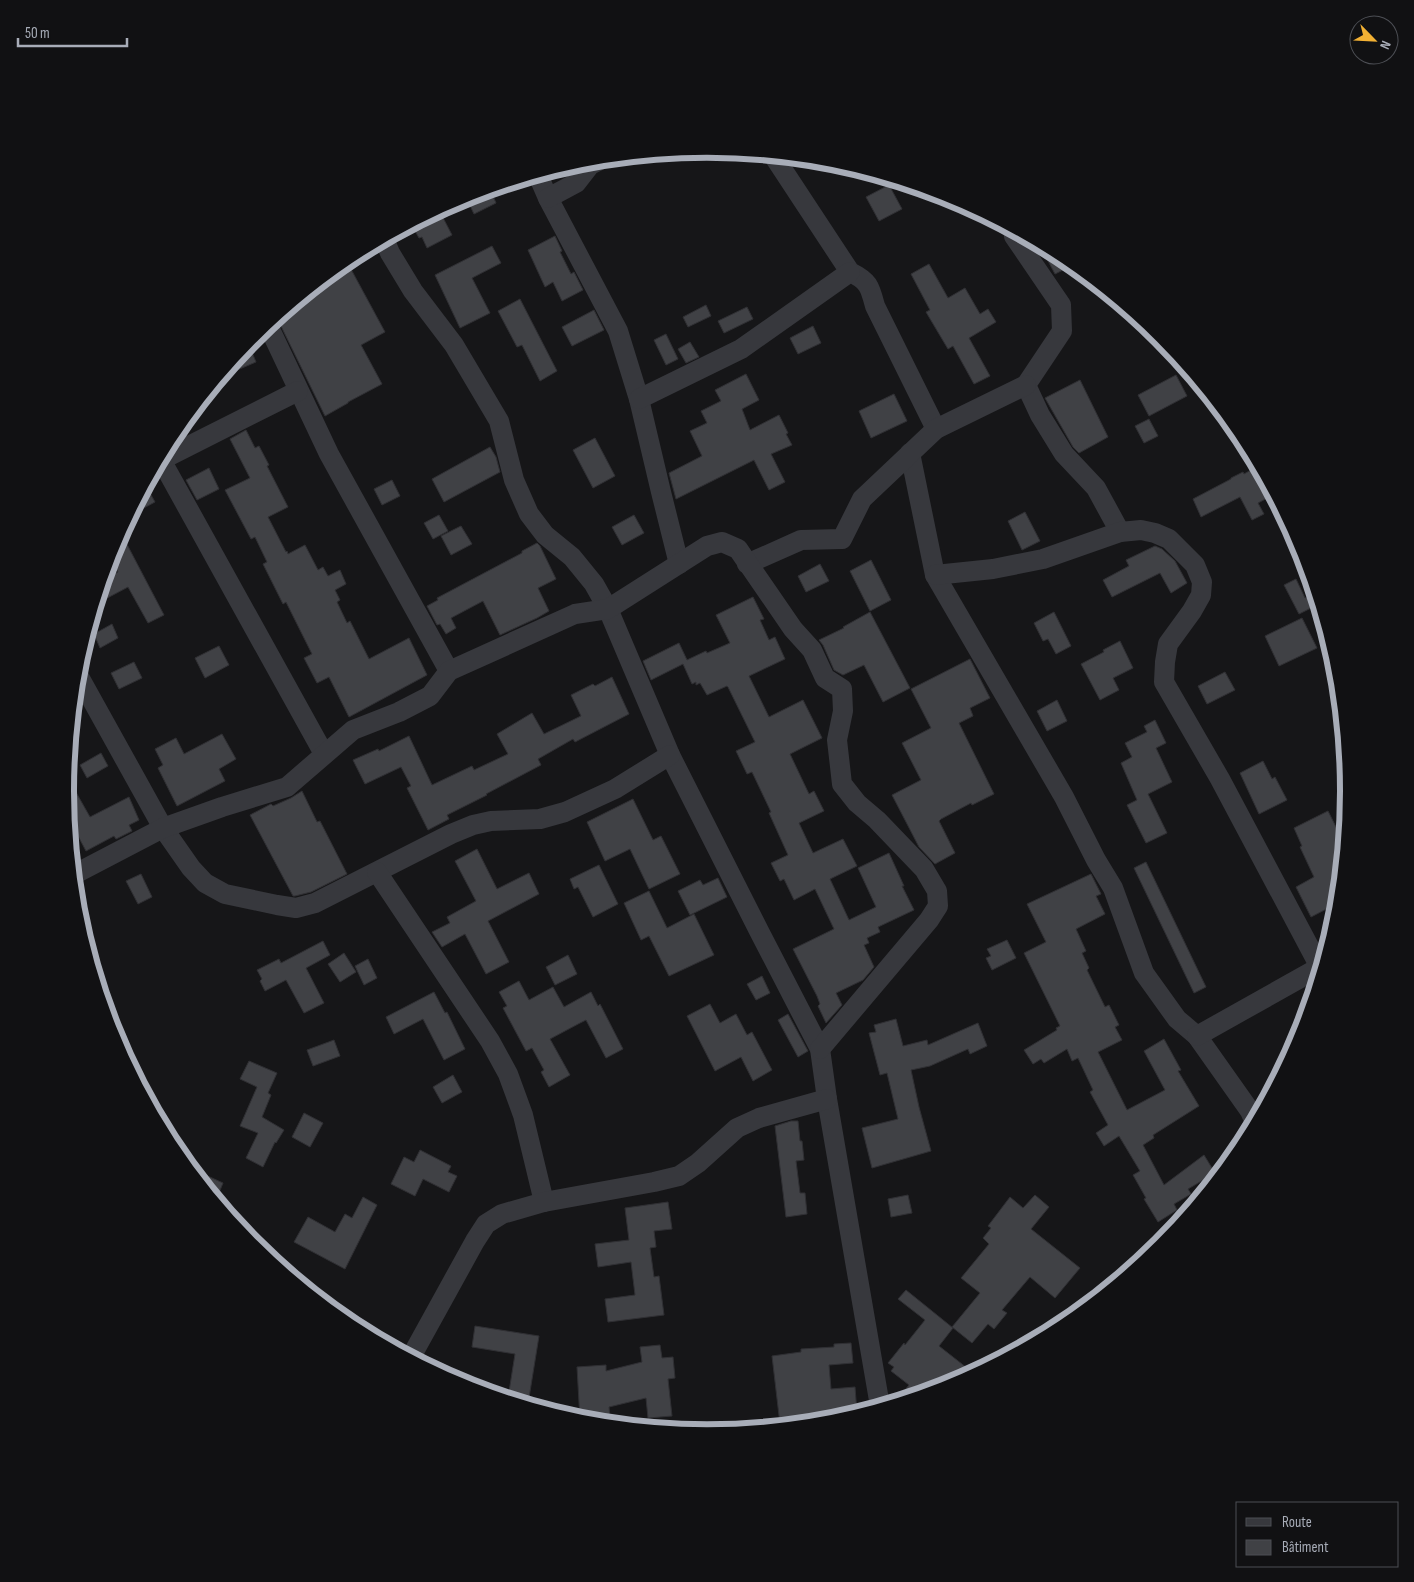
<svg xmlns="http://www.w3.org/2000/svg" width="1414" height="1582" viewBox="0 0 1414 1582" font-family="'Sofia Sans Condensed',sans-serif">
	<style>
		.building { fill: #404145; stroke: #303034 }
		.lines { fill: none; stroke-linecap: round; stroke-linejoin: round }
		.minor { stroke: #37383d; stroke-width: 20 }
		.rim { fill: none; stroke: #a8adb8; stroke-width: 6 }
	</style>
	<rect width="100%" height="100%" fill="#161618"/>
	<g class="building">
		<polygon points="889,185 902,209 879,221 866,197"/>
		<polygon points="490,189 496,203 474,214 466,197"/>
		<polygon points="439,210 452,235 427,248 422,237 419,238 414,229 417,227 414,223"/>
		<polygon points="555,236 562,251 560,252 571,274 574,272 583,290 562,301 553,282 545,287 528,250"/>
		<polygon points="1039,244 1064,257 1073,265 1055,274"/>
		<polygon points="492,246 501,263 472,278 490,313 460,328 435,275"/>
		<polygon points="346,260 385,332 361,345 382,384 348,402 348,403 325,416 277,318 292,305 307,297 305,294"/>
		<polygon points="929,264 948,298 965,288 980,314 988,309 996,322 969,338 990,376 974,384 953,346 948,349 926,312 930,310 911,274"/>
		<polygon points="520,299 557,371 540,381 522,345 517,347 498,311"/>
		<polygon points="706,305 711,316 688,327 683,317"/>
		<polygon points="747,307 753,319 724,333 718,321"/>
		<polygon points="594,310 604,330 572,346 562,327"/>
		<polygon points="813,326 821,343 798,354 790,338"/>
		<polygon points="666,334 678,359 666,365 654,340"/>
		<polygon points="690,342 699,357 686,363 678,349"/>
		<polygon points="247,345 249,351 251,350 256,362 221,377"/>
		<polygon points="746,374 759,400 742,409 750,430 779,415 788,433 786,434 792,445 771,454 785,482 769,490 754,460 676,499 669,473 702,456 690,431 707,423 701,411 721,401 715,390"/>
		<polygon points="1176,375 1187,396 1149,416 1138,395"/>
		<polygon points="1080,380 1108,437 1079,453 1073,447 1045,398"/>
		<polygon points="894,394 907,421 871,438 859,411"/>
		<polygon points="1149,419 1158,436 1144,443 1135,426"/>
		<polygon points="246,430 255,448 259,446 269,465 267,466 288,507 268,517 286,552 287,551 288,554 305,545 318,570 323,567 328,576 340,570 346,584 335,590 340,600 337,602 347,623 350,621 369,659 409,638 427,675 349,717 329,677 317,683 304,658 312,654 286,602 283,604 263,564 267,562 255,537 251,539 225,490 250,478 230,439"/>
		<polygon points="595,438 615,476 593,488 573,450"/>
		<polygon points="490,447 496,457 500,472 444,502 432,479"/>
		<polygon points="1258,466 1273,495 1258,503 1264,514 1252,520 1240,497 1201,517 1193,499 1231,479 1231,478 1243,472 1244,474"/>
		<polygon points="209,468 219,489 197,500 186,480"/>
		<polygon points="392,480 400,496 382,505 374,489"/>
		<polygon points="146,486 155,502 129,516 142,493"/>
		<polygon points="1025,512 1040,541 1022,550 1008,521"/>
		<polygon points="439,515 448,531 433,539 424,523"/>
		<polygon points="634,515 644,533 622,545 612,527"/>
		<polygon points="461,526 472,544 451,555 441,536"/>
		<polygon points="121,533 164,615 148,623 128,587 96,604 103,580 118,572 110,557 114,545"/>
		<polygon points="537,543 540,546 556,579 538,588 549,611 537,618 500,635 483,601 451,618 456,628 446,634 440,624 437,625 427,606 438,600 437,598 522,553 522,551"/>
		<polygon points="1155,546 1162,549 1175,561 1187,583 1171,593 1160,573 1112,597 1103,580 1129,566 1126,560"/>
		<polygon points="871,560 891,600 870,611 850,571"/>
		<polygon points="820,564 829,581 806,592 798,576"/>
		<polygon points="1296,579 1305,598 1312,595 1317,605 1299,614 1284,585"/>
		<polygon points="753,597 764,619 760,620 769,640 775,637 785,659 749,676 769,717 803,700 822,738 790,754 809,794 814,791 824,811 799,823 813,853 843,839 857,866 830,879 849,920 876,907 858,868 889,853 904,886 902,886 914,910 878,927 880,932 867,938 869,943 864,945 874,967 863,980 836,993 842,1005 826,1023 818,1006 820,1004 817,996 793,949 834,929 815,889 794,900 784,879 780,881 771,863 788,855 769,813 771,812 752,772 747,774 736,751 755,742 728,687 727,686 707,695 700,683 696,685 696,682 692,684 683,664 651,680 643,661 679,643 687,660 706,651 707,653 730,643 716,615"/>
		<polygon points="870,612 910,688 883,702 864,665 843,675 834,670 823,645 819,640 844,628 843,627"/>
		<polygon points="1054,612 1071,646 1056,654 1048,639 1043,641 1034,623"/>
		<polygon points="1302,618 1317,648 1279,666 1265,636"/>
		<polygon points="112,624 118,638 100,648 94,634"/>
		<polygon points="1120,641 1133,668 1113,678 1119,690 1100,700 1081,664 1104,652 1103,650"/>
		<polygon points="219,646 229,665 205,678 195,658"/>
		<polygon points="970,659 990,698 970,708 973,716 959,723 994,794 972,805 971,803 941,819 939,821 955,853 935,864 919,847 892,795 921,780 902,743 931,728 911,689"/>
		<polygon points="134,662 142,678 119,689 111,673"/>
		<polygon points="1225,672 1235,690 1207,704 1198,686"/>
		<polygon points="612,677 629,714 575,742 573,739 538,759 541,765 486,794 487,795 447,815 449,819 428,830 407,788 411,786 401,767 365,784 353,760 378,749 379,751 409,736 432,785 472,766 474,770 508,754 497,734 532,713 544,734 581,716 571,695 593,684 595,686"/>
		<polygon points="1057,700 1067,721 1047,731 1037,711"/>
		<polygon points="1155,720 1166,743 1156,748 1172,782 1148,794 1167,833 1146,843 1127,805 1137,800 1121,763 1132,757 1125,743 1147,732 1144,726"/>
		<polygon points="222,734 236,759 219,769 225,781 177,806 158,768 163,765 155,749 176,738 184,754"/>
		<polygon points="101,753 108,766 87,778 80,765"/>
		<polygon points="1263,761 1272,779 1275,777 1287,800 1259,814 1240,773"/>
		<polygon points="73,787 90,817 129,797 139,820 129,825 132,831 116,839 114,836 86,851 68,817 65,792"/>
		<polygon points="302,791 317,822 320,821 347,874 311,892 295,896 293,896 250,815 271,804 273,806 291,798"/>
		<polygon points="633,799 653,840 661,836 680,874 649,889 630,849 605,861 587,822"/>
		<polygon points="1328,811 1337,829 1346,825 1338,903 1311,917 1296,887 1314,877 1300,847 1302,846 1294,828"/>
		<polygon points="477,849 497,889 529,873 539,894 488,921 509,962 486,974 465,934 442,947 432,932 450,923 447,917 476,901 455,861"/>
		<polygon points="1146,862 1206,987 1194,993 1134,868"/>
		<polygon points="599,865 618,904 593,917 578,887 574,889 570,879"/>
		<polygon points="141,874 152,897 138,904 126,881"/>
		<polygon points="1091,874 1101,894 1096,896 1105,914 1076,929 1086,951 1082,953 1089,968 1087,970 1105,1007 1109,1005 1119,1025 1115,1027 1122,1040 1098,1052 1127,1110 1165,1090 1144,1051 1164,1039 1181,1070 1178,1071 1199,1106 1153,1135 1154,1138 1143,1145 1164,1185 1204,1155 1215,1173 1188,1189 1191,1194 1174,1204 1177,1210 1158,1222 1144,1199 1146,1198 1133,1175 1140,1171 1119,1136 1104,1146 1096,1133 1108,1125 1090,1092 1093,1090 1078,1058 1072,1061 1067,1049 1044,1063 1041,1059 1033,1064 1024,1050 1057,1030 1056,1028 1060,1026 1024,953 1046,942 1027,904"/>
		<polygon points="718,878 727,897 690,915 678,891 700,880 703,885"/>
		<polygon points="649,891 667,928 694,914 714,955 669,976 649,936 641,940 624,903"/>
		<polygon points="1007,940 1016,958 992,970 986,958 991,956 987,949"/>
		<polygon points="323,941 330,955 306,968 324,1003 304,1013 286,980 265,991 260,981 262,979 257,970 279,959 281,963"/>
		<polygon points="344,953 356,972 340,982 328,964"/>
		<polygon points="568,955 577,974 555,985 546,967"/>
		<polygon points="368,959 377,978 364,985 355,966"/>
		<polygon points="762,976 770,993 756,1000 747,984"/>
		<polygon points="519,981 529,1000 553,987 564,1007 591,992 598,1006 600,1004 623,1049 606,1058 586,1020 580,1023 550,1039 570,1075 549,1087 541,1072 544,1070 532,1048 526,1051 503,1008 507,1006 499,992"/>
		<polygon points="434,992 445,1013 447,1012 465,1049 444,1060 423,1019 394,1034 386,1017"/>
		<polygon points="710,1004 720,1023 736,1014 747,1035 752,1032 772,1070 753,1081 741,1057 715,1071 687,1016"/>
		<polygon points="788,1014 808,1051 798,1057 778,1020"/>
		<polygon points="896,1019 903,1046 927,1040 928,1045 978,1023 987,1046 970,1054 968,1049 930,1066 911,1070 919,1107 931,1151 872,1168 862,1128 898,1119 887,1073 880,1075 869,1033 876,1032 874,1025"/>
		<polygon points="334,1040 340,1056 313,1066 307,1050"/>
		<polygon points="249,1061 277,1073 268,1093 271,1095 262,1117 284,1130 276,1143 275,1142 263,1167 246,1158 258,1133 240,1126 257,1087 240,1079"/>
		<polygon points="453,1075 462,1092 442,1103 433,1087"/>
		<polygon points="304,1113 323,1123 310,1147 292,1137"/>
		<polygon points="791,1121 798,1121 800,1141 802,1141 804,1160 796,1161 800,1193 805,1193 807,1214 786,1217 775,1126"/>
		<polygon points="420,1150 451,1166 448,1172 457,1176 449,1192 423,1179 415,1196 391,1184 404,1157 414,1162"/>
		<polygon points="190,1168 223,1183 216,1200 207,1189"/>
		<polygon points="908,1195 912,1213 891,1217 888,1199"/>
		<polygon points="1035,1195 1049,1207 1031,1229 1080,1268 1055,1298 1030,1277 1002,1310 1007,1313 994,1329 988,1324 972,1343 952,1327 980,1293 961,1278 989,1244 983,1238 991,1228 988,1226 1010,1197 1023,1208"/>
		<polygon points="363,1197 377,1205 345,1269 294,1242 308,1217 335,1232 345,1214 352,1218"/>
		<polygon points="668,1202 672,1229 654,1231 656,1247 650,1248 654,1277 659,1276 664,1315 608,1322 605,1299 635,1295 631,1262 598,1267 595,1244 629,1240 625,1208"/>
		<polygon points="906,1290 953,1328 939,1346 967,1368 952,1384 895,1402 909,1385 891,1371 894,1367 888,1363 904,1343 905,1345 925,1320 898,1299"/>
		<polygon points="475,1326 539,1336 528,1404 508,1398 515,1354 472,1347"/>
		<polygon points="851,1343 853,1363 829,1365 831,1389 855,1387 857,1413 832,1421 781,1426 781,1423 780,1424 772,1356 801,1352 801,1349 834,1347 834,1344"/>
		<polygon points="660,1345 662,1358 673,1357 675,1378 668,1379 672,1416 648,1418 646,1398 609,1407 610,1418 580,1420 577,1367 606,1365 606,1371 642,1362 640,1347"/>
	</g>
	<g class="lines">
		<g class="minor">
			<path d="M773,155L850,272C869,281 870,287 875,306L936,429"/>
			<polyline points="538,175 548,198 618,331 639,399 661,492 679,564"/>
			<polyline points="548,198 576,183 590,165 600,160"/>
			<polyline points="1013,230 1014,236 1061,305 1062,331 1026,385 1040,415 1064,454 1096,488 1120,532"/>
			<polyline points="384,239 390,253 413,291 454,345 499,421 514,480 529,514 545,535 572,557 594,584 608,609 670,755 759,931 820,1049 827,1099 880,1406"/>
			<polyline points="268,325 329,454 449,671"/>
			<polyline points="639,399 741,349 850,272"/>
			<polyline points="910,453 935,575 1064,797 1096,860 1113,888 1144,973 1177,1019 1197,1036 1250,1111 1255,1122"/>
			<polyline points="160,458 324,754"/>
			<polyline points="161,460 298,391"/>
			<polyline points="747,564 801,540 842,539 862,499 936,429 1026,385"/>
			<polyline points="935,575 993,569 1043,559 1120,532 1141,530 1155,533 1169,539 1195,565 1202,582 1201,595 1192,611 1168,644 1165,662 1164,682 1220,779 1321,969"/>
			<polyline points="77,673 163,828 191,868 205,883 225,894 277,905 296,908 315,903 451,834 473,825 491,821 540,819 565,812 615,789 670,755"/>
			<polyline points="377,872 490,1041 508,1074 523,1115 544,1202"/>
			<polyline points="73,875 163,828 222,807 287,787 353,730 399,712 430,696 449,671 575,614 608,609 707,546 722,542 738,549 793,629 812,650 825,678 842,689 843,711 837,740 842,784 857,803 877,820 924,869 937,891 938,906 929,920 820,1049"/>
			<polyline points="1197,1036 1320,967"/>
			<polyline points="411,1357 475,1241 486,1224 502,1214 544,1202 654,1182 679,1176 698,1163 737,1128 759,1118 827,1099"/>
		</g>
	</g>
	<path d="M0 0H1414V1582H0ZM74 791a633 633 0 1 1 1266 0a633 633 0 1 1-1266 0Z" fill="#111113" fill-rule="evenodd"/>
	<path class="rim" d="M74 791a633 633 0 1 1 1266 0a633 633 0 1 1-1266 0Z"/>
	<rect x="1236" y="1502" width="162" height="65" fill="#111113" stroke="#4d4f55"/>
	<rect x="1246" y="1518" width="25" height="8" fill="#37383d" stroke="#4d4f55"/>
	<text x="1282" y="1527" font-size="15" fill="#a8adb8">Route</text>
	<rect x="1246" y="1540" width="25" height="15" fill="#404145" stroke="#4d4f55"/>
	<text x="1282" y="1552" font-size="15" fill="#a8adb8">Bâtiment</text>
	<g transform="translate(1374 40) rotate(114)"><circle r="24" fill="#111113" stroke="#4d4f55"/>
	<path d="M0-4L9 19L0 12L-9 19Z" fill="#f2b134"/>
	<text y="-8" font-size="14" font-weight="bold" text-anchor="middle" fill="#a8adb8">N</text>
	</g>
	<path d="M18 38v8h109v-8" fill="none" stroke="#a8adb8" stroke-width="2.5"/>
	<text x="25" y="38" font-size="15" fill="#a8adb8" stroke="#111113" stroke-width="4" paint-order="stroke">50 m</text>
</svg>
